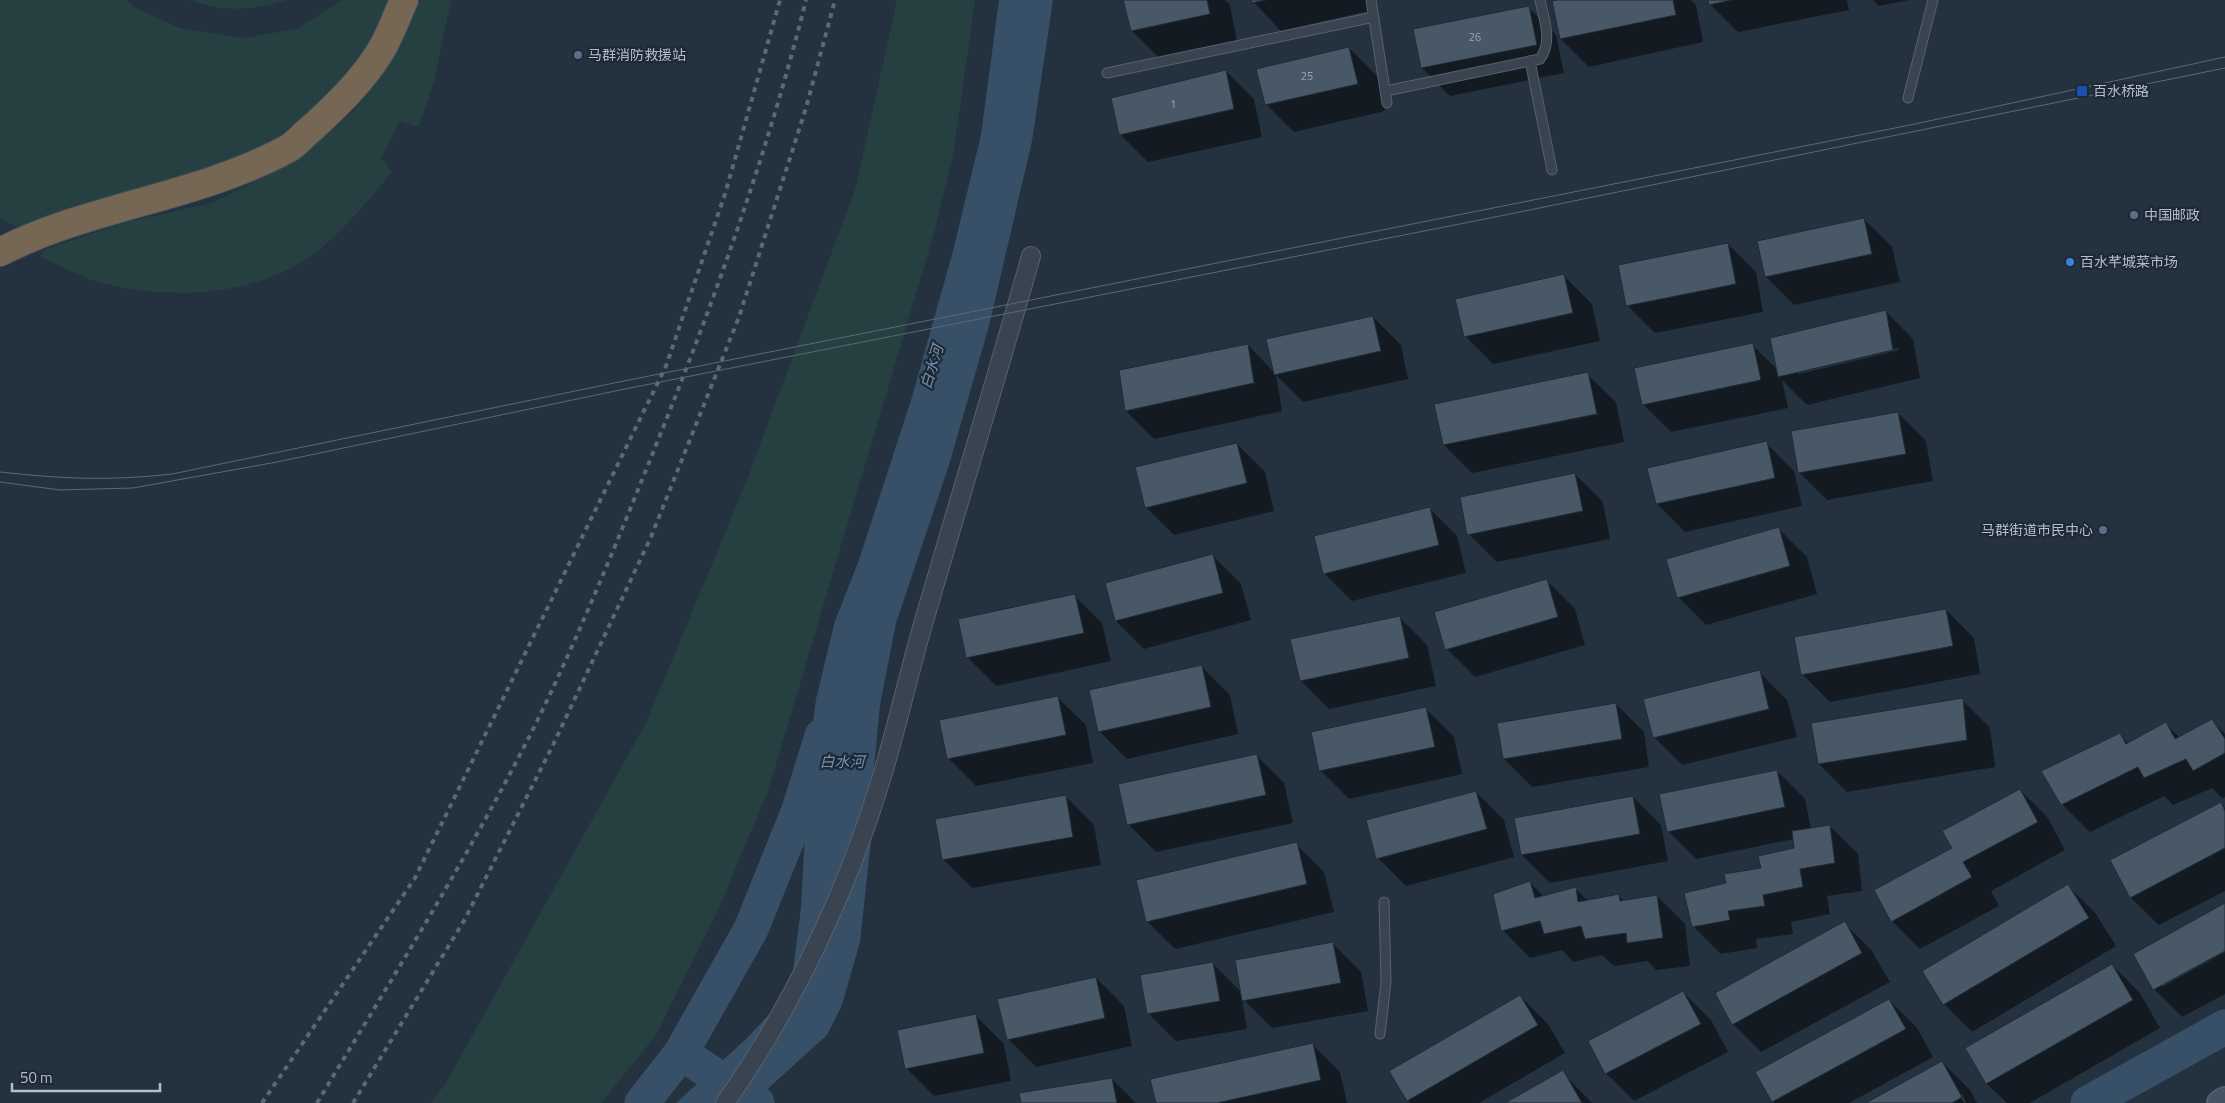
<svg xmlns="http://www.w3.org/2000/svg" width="2225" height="1103" viewBox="0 0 2225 1103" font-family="'Titillium Web','Noto Sans SC',sans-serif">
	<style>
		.green { fill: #264041 }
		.water { fill: #384f68 }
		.shadow { fill: #0007; fill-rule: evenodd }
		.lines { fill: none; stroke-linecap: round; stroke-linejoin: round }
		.river { stroke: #384f68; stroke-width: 35 }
		.building { fill: #485867; stroke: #1f2b37 }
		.lane-casing { stroke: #56626e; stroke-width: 11 }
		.street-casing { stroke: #56626e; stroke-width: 20 }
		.secondary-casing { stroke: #56626e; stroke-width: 28 }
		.highway-casing { stroke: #434f5b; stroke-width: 30 }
		.lane { stroke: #394450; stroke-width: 9 }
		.street { stroke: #394450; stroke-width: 18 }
		.secondary { stroke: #465363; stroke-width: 25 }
		.highway { stroke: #766755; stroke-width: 28 }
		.tram { stroke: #5a6877; stroke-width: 1 }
		.rail { stroke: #5a6877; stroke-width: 4; stroke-dasharray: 5 5; stroke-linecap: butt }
		.service-dot { fill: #5c6f8a; stroke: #1d2935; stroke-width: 2 }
		.transit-dot { fill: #1a4fb4; stroke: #1d2935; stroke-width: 2 }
		.shop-dot { fill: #3f7fe0; stroke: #1d2935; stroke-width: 2 }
		.labels { text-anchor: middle; stroke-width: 4.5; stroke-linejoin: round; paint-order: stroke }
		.number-label { font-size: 11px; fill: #9aa5b2 }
		.poi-label { font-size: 14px; fill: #b5bfcb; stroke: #1d2935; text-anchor: start }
		.water-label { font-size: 15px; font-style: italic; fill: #7491af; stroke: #1d2935 }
	</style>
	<rect width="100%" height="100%" fill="#243240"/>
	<g class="green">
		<path d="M0,0H126L137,9L180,28L244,38L297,29L342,0H389C358,75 313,122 239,158C200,176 154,183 112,195C81,204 50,217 20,228L0,219Z"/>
		<path d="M191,0H287C253,10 224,13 191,0Z"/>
		<path d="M420,0H451L434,81L419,127L400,121L381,158L392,172C364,205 336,241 300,263C243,298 155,300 92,280C75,274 57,264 40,256L46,249L127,222L212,203L295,161L354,111L400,47Z"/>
		<polygon points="897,0 975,0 953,156 934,233 768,791 717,912 656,1035 601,1103 431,1103 446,1083 646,723 747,480 856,187"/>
	</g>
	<polygon class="water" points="999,0 1053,0 1032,141 989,326 949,465 896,623 880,705 872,789 871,840 860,942 842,1005 827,1035 752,1103 676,1103 746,1039 778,1005 793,971 801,908 809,756 816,699 835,621 859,560 912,397 953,251 981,135"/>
	<g class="shadow">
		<polygon points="1125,0 1225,0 1230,5 1237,42 1160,59 1132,31"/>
		<polygon points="1252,0 1370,0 1372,10 1281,31"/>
		<polygon points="1564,0 1691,0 1696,5 1703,42 1589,67 1561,39"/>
		<polygon points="1709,0 1847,0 1849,10 1738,32 1710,4"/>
		<polygon points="1873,0 1909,0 1879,6"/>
		<polygon points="1528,7 1556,35 1564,73 1450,96 1422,68"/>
		<polygon points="1349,48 1377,76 1385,111 1294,132 1266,104"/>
		<polygon points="1226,71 1254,99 1262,137 1148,162 1120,134"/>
		<polygon points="1864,219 1892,247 1900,282 1794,305 1766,277"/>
		<polygon points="1728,244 1756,272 1763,312 1655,333 1627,305"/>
		<polygon points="1564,276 1592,304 1600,341 1493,364 1465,336"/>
		<path d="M1885,311L1913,339L1920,378L1807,405L1782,380L1788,408L1671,432L1643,404L1752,345L1778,370ZM1898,348L1899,350L1799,374V371Z"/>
		<polygon points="1373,317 1401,345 1408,379 1303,402 1276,375 1282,411 1154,439 1126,411 1248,345 1274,372"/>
		<polygon points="1587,374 1616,402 1624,442 1472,473 1444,445"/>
		<polygon points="1898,413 1926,441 1933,481 1827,500 1799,472"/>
		<polygon points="1766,443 1794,471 1802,506 1685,532 1657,504"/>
		<polygon points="1237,444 1265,472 1274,511 1174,535 1146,507"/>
		<polygon points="1575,474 1603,502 1610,539 1497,562 1469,534"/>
		<polygon points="1429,508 1457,536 1466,573 1352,601 1324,573"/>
		<polygon points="1779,529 1807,557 1817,594 1706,625 1678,597"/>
		<polygon points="1213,556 1241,584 1251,620 1144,649 1116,621"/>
		<polygon points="1547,581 1575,609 1585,645 1475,677 1447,649"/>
		<polygon points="1074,595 1102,623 1111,661 996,686 968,658"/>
		<polygon points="1946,610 1974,638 1980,674 1830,702 1802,674"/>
		<polygon points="1399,617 1427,645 1436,686 1329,709 1301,681"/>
		<polygon points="1202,667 1230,695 1238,734 1127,759 1099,731"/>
		<polygon points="1759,672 1787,700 1797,737 1682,765 1654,737"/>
		<polygon points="1057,697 1086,725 1093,763 976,786 948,758"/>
		<polygon points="1962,700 1990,728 1995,767 1847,792 1819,764"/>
		<polygon points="1616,704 1644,732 1649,767 1532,787 1504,759"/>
		<polygon points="1426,709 1454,737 1462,774 1349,799 1321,771"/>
		<polygon points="2212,721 2225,734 2225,797 2222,798 2212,788 2173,805 2164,796 2090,832 2062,804 2120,735 2129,744 2166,724 2180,738"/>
		<polygon points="1256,755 1284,783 1293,823 1156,852 1128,824"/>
		<polygon points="1777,771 1805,799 1811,829 1830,826 1858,854 1862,891 1827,896 1830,914 1791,922 1793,934 1756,939 1757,948 1721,954 1693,926 1727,884 1762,869 1795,849 1794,839 1696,859 1668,831"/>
		<polygon points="2020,790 2048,818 2065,850 1991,891 1999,906 1920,949 1892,921 1953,848"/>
		<polygon points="1476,792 1504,820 1514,857 1406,886 1378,858"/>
		<polygon points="1066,797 1094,825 1101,865 972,888 944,860 936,820"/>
		<polygon points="1633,797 1661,825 1668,861 1550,883 1522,855"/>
		<polygon points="2220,804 2225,808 2225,891 2159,925 2131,898 2112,861"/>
		<polygon points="1296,844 1324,872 1334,912 1175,949 1147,921"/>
		<polygon points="1530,882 1544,897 1576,889 1588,901 1618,895 1625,902 1657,896 1685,924 1690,966 1656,970 1647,961 1614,966 1602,955 1573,962 1562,950 1530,958 1503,930"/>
		<polygon points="2068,886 2096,914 2116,946 1972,1032 1944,1004"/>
		<polygon points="2225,905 2225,949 2162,984 2162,987 2225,952 2225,994 2182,1017 2154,989"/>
		<polygon points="1844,923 1872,951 1890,982 1761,1052 1733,1024"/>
		<polygon points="1333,944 1361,972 1368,1011 1272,1028 1242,998 1247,1029 1176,1041 1148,1013 1212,963 1242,993"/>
		<polygon points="2112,965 2140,993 2160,1028 2030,1103 2007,1103 1987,1084 1967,1049"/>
		<polygon points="1096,978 1124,1006 1132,1046 1036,1067 1008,1039"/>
		<polygon points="1683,992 1711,1020 1728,1052 1634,1101 1606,1073"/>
		<polygon points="1520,996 1548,1024 1565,1053 1479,1103 1410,1103 1408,1100"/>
		<polygon points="1889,1000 1917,1028 1933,1057 1849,1103 1775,1103 1773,1101"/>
		<polygon points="976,1016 1004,1044 1011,1081 934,1096 906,1068"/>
		<polygon points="1312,1044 1340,1072 1347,1103 1157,1103"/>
		<polygon points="1942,1062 1970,1090 1977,1103 1965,1103 1966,1102 1962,1094 1959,1094 1964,1103 1869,1103"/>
		<polygon points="1562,1072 1592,1103 1508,1103"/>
		<polygon points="1112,1079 1136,1103 1022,1103"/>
	</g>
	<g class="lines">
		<g class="river">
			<polyline points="681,1053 757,1103"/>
			<polyline points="642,1103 681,1053 751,929 799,810 822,736"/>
			<polyline points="2088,1103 2225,1027"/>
		</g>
	</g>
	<g class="building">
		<polygon points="1123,0 1207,0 1210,14 1131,31"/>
		<polygon points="1251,0 1266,0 1252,3"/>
		<polygon points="1558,0 1673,0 1676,15 1560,39 1552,1"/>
		<polygon points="1708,0 1732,0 1709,5"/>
		<polygon points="1529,6 1537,45 1421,68 1413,29"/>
		<polygon points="1349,47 1358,84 1265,105 1256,69"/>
		<polygon points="1226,70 1234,109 1119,135 1111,98"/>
		<polygon points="1864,218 1872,254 1765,277 1757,241"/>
		<polygon points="1728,243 1736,284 1626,306 1618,265"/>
		<polygon points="1564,274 1573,313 1464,337 1455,299"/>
		<polygon points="1886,310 1893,350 1778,377 1770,338"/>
		<polygon points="1373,316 1381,351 1274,375 1266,339"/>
		<polygon points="1753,343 1761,380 1642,405 1634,368"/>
		<polygon points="1248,344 1254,383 1125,411 1119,370"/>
		<polygon points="1588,372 1597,414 1443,445 1434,404"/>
		<polygon points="1898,412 1906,454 1798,473 1791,431"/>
		<polygon points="1767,441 1775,478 1656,504 1647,468"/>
		<polygon points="1237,443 1247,483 1145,508 1135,467"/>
		<polygon points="1575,473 1583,511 1467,535 1460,497"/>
		<polygon points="1430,507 1439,545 1323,574 1314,536"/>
		<polygon points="1779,527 1790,566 1677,598 1666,559"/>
		<polygon points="1213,554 1223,593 1115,621 1105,583"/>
		<polygon points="1547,579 1558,617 1445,650 1434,612"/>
		<polygon points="1075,594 1084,633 966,658 958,619"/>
		<polygon points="1946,609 1953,646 1801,675 1794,637"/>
		<polygon points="1400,616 1409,658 1300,681 1290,639"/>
		<polygon points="1202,665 1211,707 1098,732 1089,690"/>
		<polygon points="1760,670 1769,709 1653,738 1643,699"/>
		<polygon points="1058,696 1066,735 947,759 939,720"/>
		<polygon points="1963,698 1967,740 1818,764 1811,723"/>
		<polygon points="1616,703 1622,739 1503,759 1497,723"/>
		<polygon points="1426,707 1435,747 1319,771 1311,732"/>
		<polygon points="2212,719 2225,739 2225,753 2193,771 2186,759 2144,778 2138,767 2061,805 2041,771 2120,733 2126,744 2166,722 2175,739"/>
		<polygon points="1257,754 1266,795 1127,825 1118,784"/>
		<polygon points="1777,770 1785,807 1667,832 1659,794"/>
		<polygon points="2020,789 2038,822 1963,862 1972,877 1891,922 1874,890 1952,848 1942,831"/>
		<polygon points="1476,791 1487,829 1376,859 1366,820"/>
		<polygon points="1066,795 1073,837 942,860 935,819"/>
		<polygon points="1633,796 1640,834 1521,855 1514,818"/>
		<polygon points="2221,802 2225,811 2225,848 2130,898 2110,860"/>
		<polygon points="1830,825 1835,863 1800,869 1803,887 1763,895 1765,906 1728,911 1730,920 1692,927 1684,893 1726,883 1724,874 1761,868 1758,856 1794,848 1792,831"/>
		<polygon points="1297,842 1307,884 1146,922 1136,880"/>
		<polygon points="1530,881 1535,898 1576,887 1578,902 1619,894 1620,901 1657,895 1663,938 1627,943 1626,933 1585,939 1581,926 1544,934 1540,921 1501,931 1493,894"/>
		<polygon points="2068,884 2089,918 1943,1005 1922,971"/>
		<polygon points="2225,903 2225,951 2153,990 2133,954"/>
		<polygon points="1845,921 1862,953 1732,1025 1715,993"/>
		<polygon points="1333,942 1341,983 1242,1001 1235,960"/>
		<polygon points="1213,962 1220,1001 1147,1014 1140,975"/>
		<polygon points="2112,964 2133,1000 1986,1084 1965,1048"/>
		<polygon points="1096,977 1105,1018 1007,1040 997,999"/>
		<polygon points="1683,991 1701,1024 1605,1074 1588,1041"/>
		<polygon points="1520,995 1538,1025 1407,1101 1389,1071"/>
		<polygon points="1889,999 1906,1029 1772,1102 1755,1072"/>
		<polygon points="976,1014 984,1053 905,1069 897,1030"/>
		<polygon points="1313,1043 1321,1080 1217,1103 1156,1103 1150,1079"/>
		<polygon points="1942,1061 1962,1097 1952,1103 1866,1103"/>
		<polygon points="1563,1070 1582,1103 1505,1103"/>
		<polygon points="1112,1078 1117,1103 1021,1103 1019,1093"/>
	</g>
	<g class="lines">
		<g class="lane-casing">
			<g id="lane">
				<polyline points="1371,0 1387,103"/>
				<polyline points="1530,61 1552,170"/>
				<polyline points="1107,73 1374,17"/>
				<path d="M1386,91L1540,59C1553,41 1544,20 1540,0"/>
				<polyline points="1908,98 1933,0"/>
				<polyline points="1380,1034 1386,982 1384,902"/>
			</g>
		</g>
		<g class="street-casing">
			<path id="street" d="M725,1103C793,1006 848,890 882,776C898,723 910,668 926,614C961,494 997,376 1031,256"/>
		</g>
		<g class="secondary-casing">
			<polyline id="secondary" points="2220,1103 2225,1100"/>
		</g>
		<g class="highway-casing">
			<path id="highway" d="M0,252C92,205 198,198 289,148C297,143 304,134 312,128C336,106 360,83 378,55C389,39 396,18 404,0"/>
		</g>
		<use href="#lane" class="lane"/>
		<use href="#street" class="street"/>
		<use href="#secondary" class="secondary"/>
		<use href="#highway" class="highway"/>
		<g class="tram">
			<path d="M0,472C62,479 110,481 172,474L619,382L1915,124L2225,57"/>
			<polyline points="0,482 60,490 133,488 277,462 620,390 1505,215 2225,68"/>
		</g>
		<g class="rail">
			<polyline points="262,1103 415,878 666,366 725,194 780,0"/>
			<path d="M317,1103C395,973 477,844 544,707C583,625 618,540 652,455C712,307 767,156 806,0"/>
			<polyline points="353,1103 465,919 553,745 651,537 739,317 806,108 835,0"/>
		</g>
	</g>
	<g class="service-dot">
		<circle cx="578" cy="55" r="5"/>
		<circle cx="2134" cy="215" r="5"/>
		<circle cx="2103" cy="530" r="5"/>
	</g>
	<rect class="transit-dot" x="2076" y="85" width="12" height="12" rx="2.5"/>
	<circle class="shop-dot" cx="2070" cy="262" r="5"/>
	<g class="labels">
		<g class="number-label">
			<text x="1475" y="41">26</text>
			<text x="1307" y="80">25</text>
			<text x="1173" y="108">1</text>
		</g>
		<g class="poi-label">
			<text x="588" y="60">马群消防救援站</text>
			<text x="2093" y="96">百水桥路</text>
			<text x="2144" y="220">中国邮政</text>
			<text x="2080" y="267">百水芊城菜市场</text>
			<text x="2093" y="535" text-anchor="end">马群街道市民中心</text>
		</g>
		<g class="water-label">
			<text transform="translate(932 367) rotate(-73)" y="5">白水河</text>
			<text x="842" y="767">白水河</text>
		</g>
	</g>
	<path d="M12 1083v8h148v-8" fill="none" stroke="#b5bfcb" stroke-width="2.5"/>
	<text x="20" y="1083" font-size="15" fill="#b5bfcb" stroke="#1d2935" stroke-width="4" paint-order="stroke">50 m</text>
</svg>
